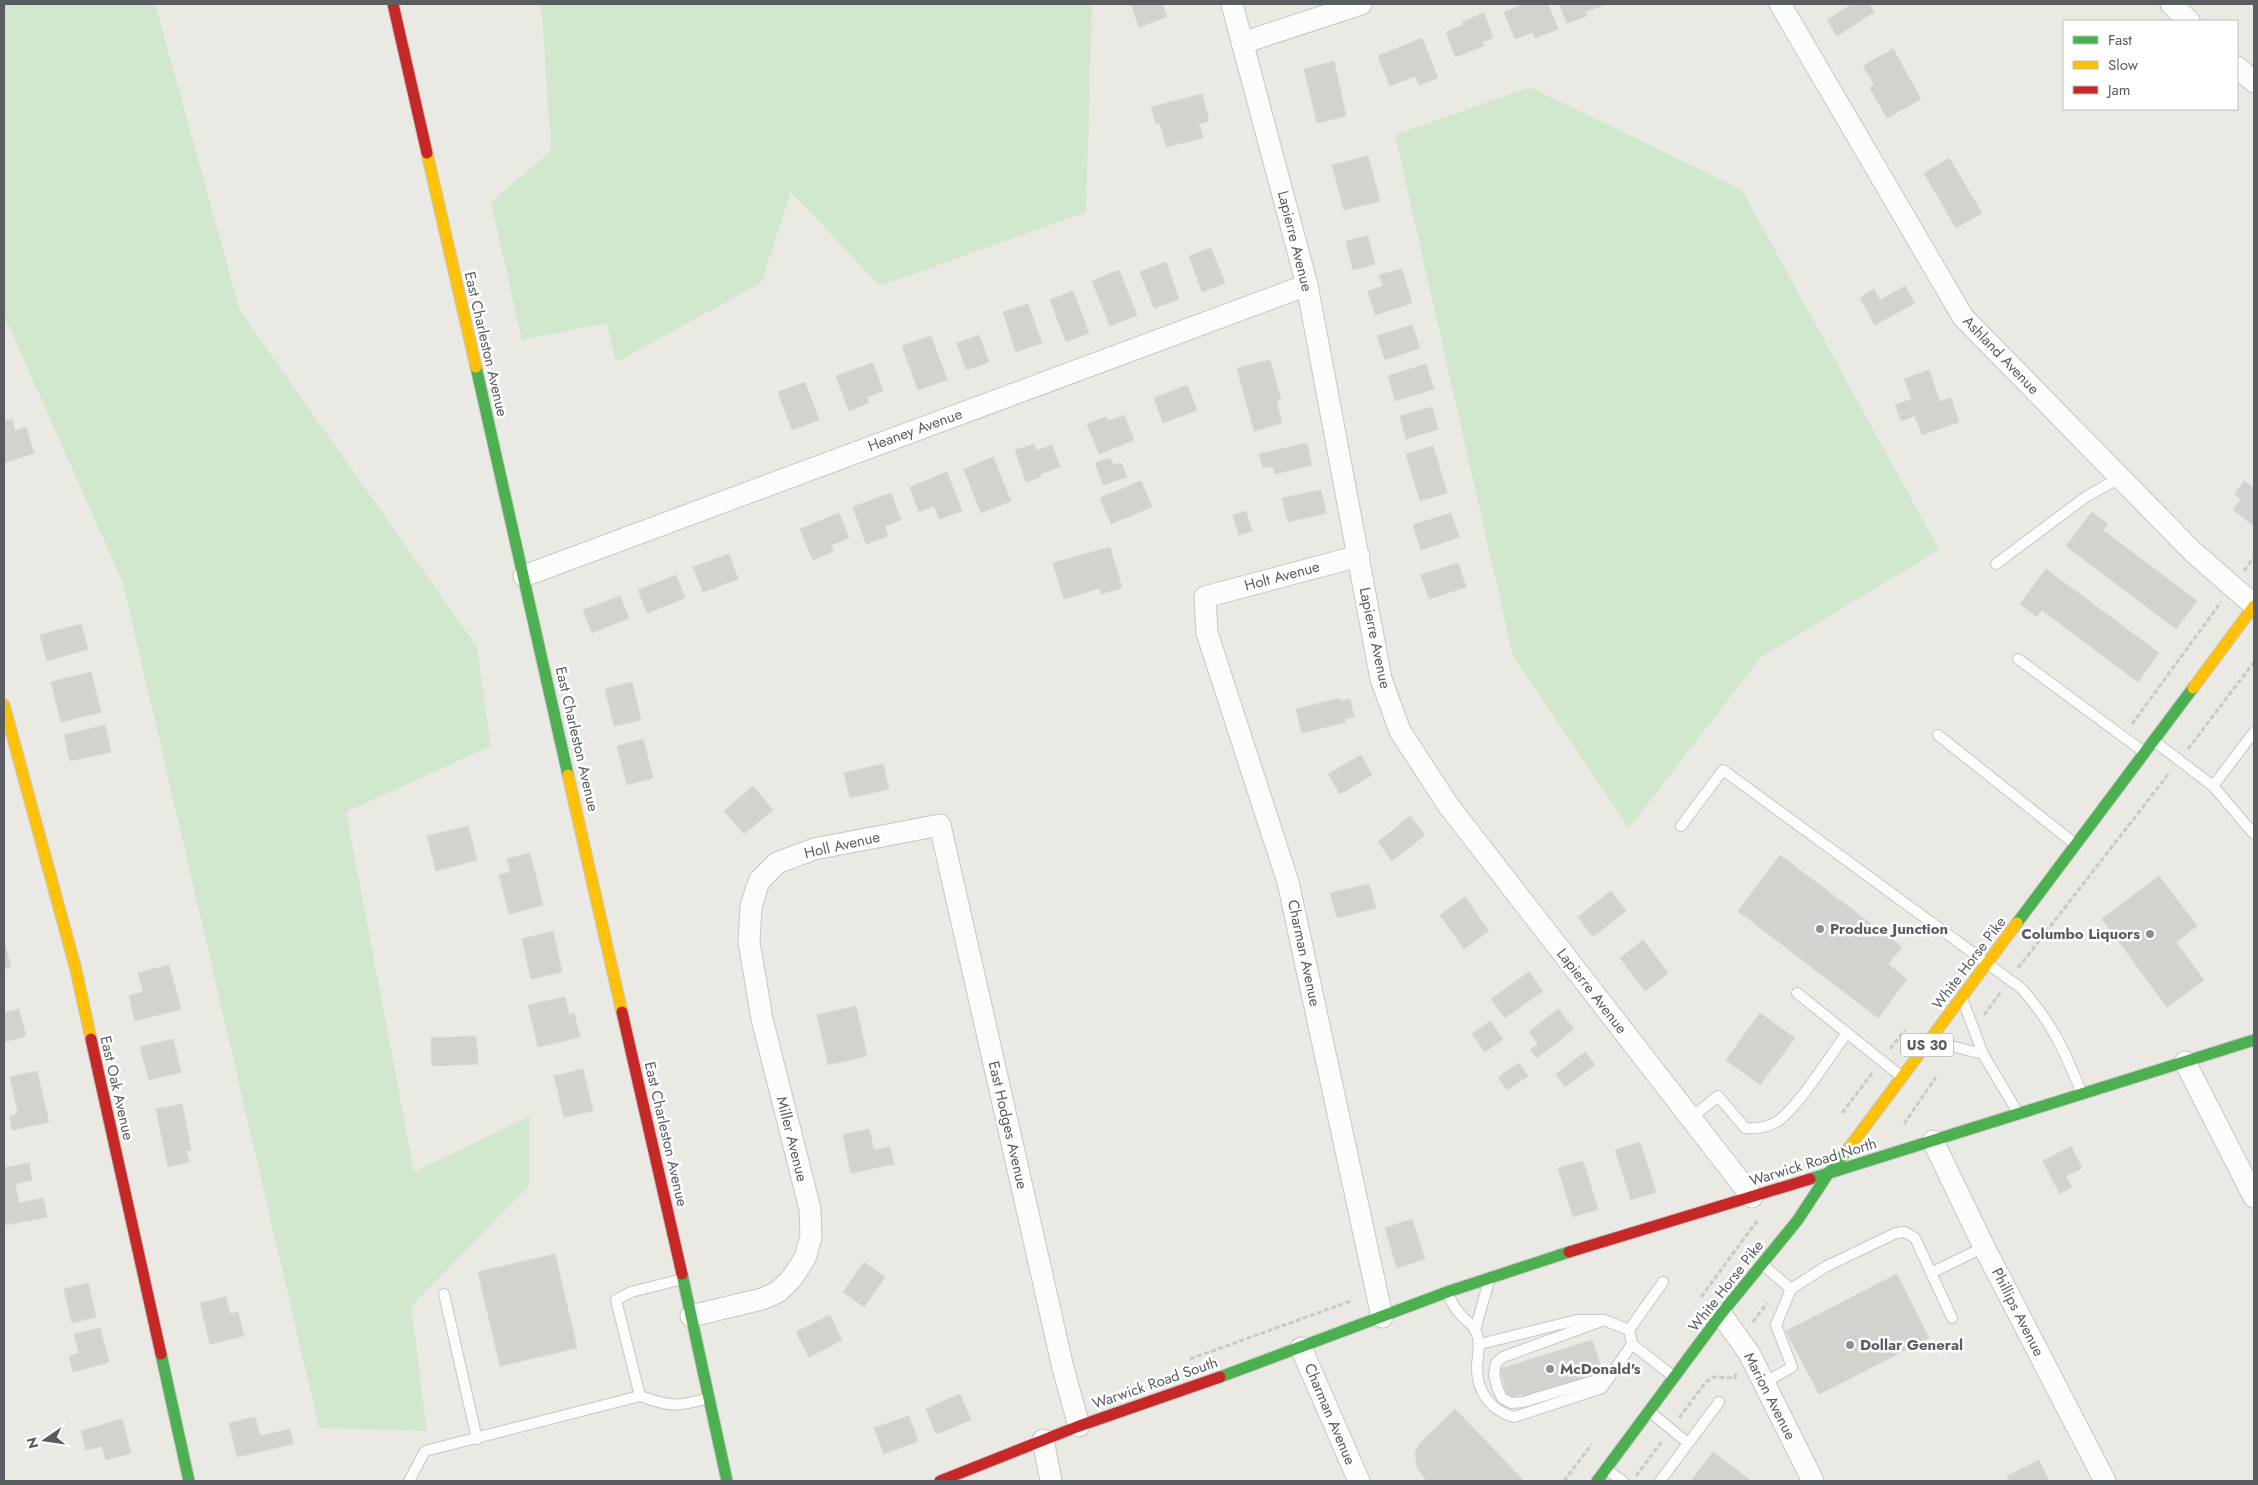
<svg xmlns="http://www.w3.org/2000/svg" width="2258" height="1485" viewBox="0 0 2258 1485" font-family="Jost,sans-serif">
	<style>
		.green { fill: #d1e7ce }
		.building { fill: #d3d2ce; stroke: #d9d7d2 }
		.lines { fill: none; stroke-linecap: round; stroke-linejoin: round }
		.lane-casing { stroke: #c6c6c4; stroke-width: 12 }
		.street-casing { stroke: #c6c6c4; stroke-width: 23 }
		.fast-casing { stroke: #c6c7c5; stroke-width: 13 }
		.slow-casing { stroke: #c6c7c5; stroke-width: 13 }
		.jam-casing { stroke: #c6c7c5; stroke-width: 13 }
		.path { stroke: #c6cbc8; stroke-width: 3; stroke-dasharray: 5 2.5; stroke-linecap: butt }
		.lane { stroke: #fcfcfb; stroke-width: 10 }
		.street { stroke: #fcfcfb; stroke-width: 21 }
		.fast { stroke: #4caf50; stroke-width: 11 }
		.slow { stroke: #ffc107; stroke-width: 11 }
		.jam { stroke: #c62828; stroke-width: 11 }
		.poi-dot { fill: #8c8e8f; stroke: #fff; stroke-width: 2 }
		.labels { text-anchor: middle; stroke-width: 5; stroke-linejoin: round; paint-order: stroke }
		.shield { fill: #fff; stroke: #8b8e91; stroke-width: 1 }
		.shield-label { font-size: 14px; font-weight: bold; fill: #595d62 }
		.street-label { font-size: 15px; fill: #595d62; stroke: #fff }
		.poi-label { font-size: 15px; font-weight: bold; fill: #595d62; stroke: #fff; text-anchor: start }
	</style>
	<rect width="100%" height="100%" fill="#eae9e3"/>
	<g class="green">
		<polygon points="4,4 155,4 240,311 477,647 491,746 346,812 414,1172 530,1116 530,1185 411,1306 427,1431 319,1428 123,583 4,315"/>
		<polygon points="538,4 1089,4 1092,6 1086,212 880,286 791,192 761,283 616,362 607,323 522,340 491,202 551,151 542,14"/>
		<polygon points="1530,87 1742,190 1939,550 1761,657 1629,828 1513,656 1395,135"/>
	</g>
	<g class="building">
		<polygon points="1131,4 1162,4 1167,17 1139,27"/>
		<polygon points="1524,4 1548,4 1558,29 1535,38 1533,32 1515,39 1504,12"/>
		<polygon points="1559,4 1582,4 1587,16 1567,23"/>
		<polygon points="1582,4 1604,4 1604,5 1585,12"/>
		<polygon points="1852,4 1869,4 1874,12 1837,36 1827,20"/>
		<polygon points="1484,13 1493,38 1482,42 1484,46 1455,57 1446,32 1463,25 1462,22"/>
		<polygon points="1422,38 1438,78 1419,85 1415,76 1390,86 1378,56"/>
		<polygon points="1893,49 1921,99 1887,118 1870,88 1874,84 1863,66"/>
		<polygon points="1334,61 1346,116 1317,123 1304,69"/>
		<polygon points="1202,94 1209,121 1199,124 1203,138 1166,147 1160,123 1156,124 1151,107"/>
		<polygon points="1368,156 1380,201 1344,210 1332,165"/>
		<polygon points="1949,158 1982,213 1956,228 1924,173"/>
		<polygon points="1368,236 1375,264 1353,270 1346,241"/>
		<polygon points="1211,248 1225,283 1202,292 1189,256"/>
		<polygon points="1166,262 1179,299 1154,308 1140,272"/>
		<polygon points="1402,269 1412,303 1375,315 1368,291 1383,286 1379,275"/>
		<polygon points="1119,270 1137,315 1110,326 1092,281"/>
		<polygon points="1905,286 1915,303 1875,325 1860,298 1874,289 1880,300"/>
		<polygon points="1073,291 1089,333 1066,342 1050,300"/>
		<polygon points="1028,304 1042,343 1016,352 1003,312"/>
		<polygon points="1412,325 1420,348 1385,360 1377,336"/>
		<polygon points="979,335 989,362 966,370 957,343"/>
		<polygon points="931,336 947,380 918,390 902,346"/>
		<polygon points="1270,360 1281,400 1276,400 1282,423 1254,431 1237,368"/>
		<polygon points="873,363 883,391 867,397 869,403 849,411 836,376"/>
		<polygon points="1426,364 1434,389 1395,401 1388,376"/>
		<polygon points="1929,370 1940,402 1951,398 1959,422 1922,435 1915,416 1901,421 1895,405 1912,399 1904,379"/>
		<polygon points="805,382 819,420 792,430 778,392"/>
		<polygon points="1187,385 1197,410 1163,423 1154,398"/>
		<polygon points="1432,407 1438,429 1406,439 1400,416"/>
		<polygon points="1124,415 1134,440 1099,454 1087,424 1106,417 1108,421"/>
		<polygon points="12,419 15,431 26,427 34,453 4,463 4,421"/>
		<polygon points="1307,443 1312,465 1275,474 1273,466 1263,468 1259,454"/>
		<polygon points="1034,444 1036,451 1052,445 1060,467 1040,474 1041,477 1026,482 1015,450"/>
		<polygon points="1433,446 1447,493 1420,501 1406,454"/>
		<polygon points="993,457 1011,501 981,513 964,469"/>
		<polygon points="1110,458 1113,465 1121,463 1127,477 1103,485 1095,463"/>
		<polygon points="947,472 962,511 939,519 934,506 919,512 910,487"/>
		<polygon points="1141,481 1152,507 1111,524 1100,498"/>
		<polygon points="2244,481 2254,488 2254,526 2233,510 2241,499 2235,494"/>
		<polygon points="1321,490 1326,513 1288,522 1282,498"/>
		<polygon points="891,493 901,520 885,526 888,536 866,544 853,507"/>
		<polygon points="1246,511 1252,531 1239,535 1233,515"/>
		<polygon points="2092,512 2108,524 2103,530 2197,601 2176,629 2066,546"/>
		<polygon points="839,513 849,538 831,545 834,551 813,560 800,529"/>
		<polygon points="1451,513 1459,537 1421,550 1413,525"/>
		<polygon points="1110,547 1122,588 1101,594 1100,588 1064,599 1053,563"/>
		<polygon points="729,554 738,579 703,592 693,567"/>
		<polygon points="1458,563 1466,587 1429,599 1421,575"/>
		<polygon points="2046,569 2159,653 2138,682 2042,610 2037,617 2020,604"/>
		<polygon points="676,575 685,598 647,613 638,590"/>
		<polygon points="620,596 629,618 592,633 583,610"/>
		<polygon points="81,624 88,649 47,661 40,635"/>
		<polygon points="91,672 101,712 61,722 51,682"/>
		<polygon points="632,682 641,720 614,726 605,689"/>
		<polygon points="1340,698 1341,701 1350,699 1354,717 1345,719 1346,722 1302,733 1296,709"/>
		<polygon points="105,725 111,752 70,761 64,735"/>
		<polygon points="643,739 653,778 627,785 617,746"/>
		<polygon points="1361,755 1372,775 1340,794 1328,774"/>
		<polygon points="883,764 889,789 850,798 844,773"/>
		<polygon points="753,786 773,810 744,834 724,811"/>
		<polygon points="1410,816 1425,835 1392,861 1378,842"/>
		<polygon points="468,826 477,860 436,871 427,836"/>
		<polygon points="530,853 543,905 509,914 499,875 510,872 507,859"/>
		<polygon points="1780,855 1902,947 1888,964 1907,979 1878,1018 1738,911"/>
		<polygon points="2159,876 2197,926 2176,942 2204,980 2167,1007 2102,919"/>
		<polygon points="1369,884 1376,908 1337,918 1330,893"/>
		<polygon points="1611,891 1626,911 1593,937 1578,917"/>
		<polygon points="1465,897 1489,931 1464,949 1440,915"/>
		<polygon points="553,931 562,972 531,979 522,939"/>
		<polygon points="1643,940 1668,973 1645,991 1620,958"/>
		<polygon points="4,942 11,967 4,969"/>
		<polygon points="169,965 181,1009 135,1021 129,996 143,992 138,973"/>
		<polygon points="1529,972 1543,991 1505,1018 1491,999"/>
		<polygon points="565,997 569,1015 574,1013 580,1037 538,1047 528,1005"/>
		<polygon points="856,1006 867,1056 828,1065 817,1015"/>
		<polygon points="19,1009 26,1036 4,1042 4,1013"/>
		<polygon points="1558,1009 1574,1029 1537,1058 1530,1050 1538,1044 1529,1032"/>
		<polygon points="1760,1013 1795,1038 1760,1085 1726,1060"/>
		<polygon points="1490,1021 1503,1039 1485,1052 1472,1034"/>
		<polygon points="476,1036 478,1064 432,1066 431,1038"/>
		<polygon points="173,1039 181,1072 149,1080 140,1047"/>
		<polygon points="1585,1052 1595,1065 1565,1087 1556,1074"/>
		<polygon points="1519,1063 1528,1076 1507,1090 1498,1077"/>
		<polygon points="583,1069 593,1111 564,1117 554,1076"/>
		<polygon points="37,1071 49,1122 12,1130 10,1117 18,1113 10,1077"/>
		<polygon points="182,1104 191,1150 186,1151 189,1162 168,1167 156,1109"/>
		<polygon points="869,1129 874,1150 890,1147 894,1164 851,1173 843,1135"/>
		<polygon points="1640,1142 1656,1192 1631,1200 1615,1150"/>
		<polygon points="2071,1146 2082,1168 2066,1176 2072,1187 2060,1194 2043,1161"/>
		<polygon points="1583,1161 1598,1209 1573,1217 1558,1168"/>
		<polygon points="29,1163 32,1180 15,1184 19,1203 43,1198 47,1217 6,1225 4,1214 4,1168"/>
		<polygon points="1412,1219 1425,1259 1397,1268 1385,1228"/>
		<polygon points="555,1254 577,1348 500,1366 478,1272"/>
		<polygon points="864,1262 885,1277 864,1307 843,1292"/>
		<polygon points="1897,1274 1929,1338 1819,1394 1786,1331"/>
		<polygon points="88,1283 96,1317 72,1323 64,1289"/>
		<polygon points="226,1297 230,1314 238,1312 244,1336 210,1344 200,1303"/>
		<polygon points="830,1315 842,1340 809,1357 796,1332"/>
		<polygon points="100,1328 109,1362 73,1372 69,1356 79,1353 74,1334"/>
		<polygon points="1592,1340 1601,1368 1586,1373 1587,1378 1524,1398 1522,1394 1508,1398 1500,1369"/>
		<polygon points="960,1394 971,1420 936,1434 926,1409"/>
		<polygon points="1455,1409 1524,1481 1427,1481 1417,1468 1415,1453 1419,1444"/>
		<polygon points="909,1416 918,1441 884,1454 874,1428"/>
		<polygon points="255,1417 260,1436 290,1429 293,1444 237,1457 229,1423"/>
		<polygon points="122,1419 131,1453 106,1460 102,1446 86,1450 81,1431"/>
		<polygon points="1713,1452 1751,1481 1691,1481"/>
		<polygon points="2039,1460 2049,1481 2009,1481 2007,1476"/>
	</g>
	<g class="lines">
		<g class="lane-casing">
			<g id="lane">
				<polyline points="1996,564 2087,496 2120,478"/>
				<polyline points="2018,659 2144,752"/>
				<polyline points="1938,735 2075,844"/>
				<polyline points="2154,741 2213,786 2254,732"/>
				<polyline points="2213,786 2253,833 2254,832"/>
				<path d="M1681,826L1723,770L2021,988C2052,1022 2065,1052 2082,1094"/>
				<polyline points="1797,993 1902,1077"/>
				<polyline points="1931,1041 1983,1054 1963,1001"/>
				<polyline points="1983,1054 2018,1113"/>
				<path d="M1691,1118L1718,1096L1745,1128C1757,1129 1767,1128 1778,1121C1800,1105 1829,1057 1847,1033"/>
				<polyline points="1763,1265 1791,1289"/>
				<polyline points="1931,1273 1984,1247"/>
				<polyline points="1663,1282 1629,1330 1632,1344 1674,1377"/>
				<path d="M1447,1293C1451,1300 1454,1307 1459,1313C1464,1319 1472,1324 1475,1330C1482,1343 1477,1355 1477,1368C1477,1392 1491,1411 1514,1417L1602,1388L1632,1344"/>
				<polyline points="444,1294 477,1439"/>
				<polyline points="1604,1320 1503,1357 1496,1363 1494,1374 1497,1387 1502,1398 1511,1403 1523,1402 1610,1376"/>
				<polyline points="1475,1330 1489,1281"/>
				<polyline points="1480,1344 1577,1320 1604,1320 1629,1330"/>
				<polyline points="1764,1383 1792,1367 1776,1325 1791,1289 1825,1267 1896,1233 1905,1232 1915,1238 1952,1318"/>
				<polyline points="640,1396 616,1300 631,1292 683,1279"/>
				<polyline points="1650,1412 1688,1443"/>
				<polyline points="1607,1470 1623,1481"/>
				<path d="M409,1481L425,1451L640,1396C671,1407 677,1407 709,1398"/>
				<polyline points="1660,1481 1719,1402"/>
			</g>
		</g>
		<g class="street-casing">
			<g id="street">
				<polyline points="1232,4 1307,285 1381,679 1400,731 1448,805 1752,1197"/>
				<polyline points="1780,4 1963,317 2193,552 2254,605"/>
				<polyline points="2171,4 2189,21"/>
				<polyline points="1242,43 1361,4"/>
				<polyline points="2237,67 2254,82"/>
				<polyline points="1359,556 1205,597 1207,633 1288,882 1382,1317"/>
				<polyline points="524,576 1307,285"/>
				<polyline points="2185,1062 2254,1197"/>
				<polyline points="1933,1141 1984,1247 2105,1481"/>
				<polyline points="1721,1314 1749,1353 1813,1481"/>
				<polyline points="691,1316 762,1299 778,1292 792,1278 805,1258 811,1237 810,1209 762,1019 749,942 751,907 757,887 760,880 777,863 814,849 940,825 1063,1368 1079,1426"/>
				<polyline points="1301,1348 1359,1481"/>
				<polyline points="1043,1440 1051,1481"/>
			</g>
		</g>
		<g class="fast-casing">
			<g id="fast">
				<polyline points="476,367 568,775"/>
				<polyline points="2017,923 2193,688"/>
				<polyline points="1810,1179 2254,1040"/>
				<polyline points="682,1274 727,1481"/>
				<polyline points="161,1354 189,1481"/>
				<polyline points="1220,1377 1447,1292 1569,1252"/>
				<polyline points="1597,1481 1721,1314 1797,1221 1828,1174 1849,1148"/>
			</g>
		</g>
		<g class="slow-casing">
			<g id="slow">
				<polyline points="427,153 476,367"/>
				<polyline points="2193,688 2254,606"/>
				<polyline points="4,705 76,970 91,1039"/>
				<polyline points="568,775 622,1012"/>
				<polyline points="1849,1148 2017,923"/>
			</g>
		</g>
		<g class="jam-casing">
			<g id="jam">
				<polyline points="393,4 427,153"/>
				<polyline points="622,1012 682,1274"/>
				<polyline points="91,1039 161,1354"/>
				<polyline points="1569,1252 1810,1179"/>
				<polyline points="940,1481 1079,1426 1220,1377"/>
			</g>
		</g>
		<g class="path">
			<polyline points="2244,571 2254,557"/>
			<polyline points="2132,724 2221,602"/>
			<polyline points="2188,749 2254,662"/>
			<polyline points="2018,968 2170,772"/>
			<polyline points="1984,1015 2001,992"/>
			<polyline points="1890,1049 1905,1030"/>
			<polyline points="1842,1113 1873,1072"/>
			<polyline points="1904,1124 1936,1077"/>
			<polyline points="1701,1297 1757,1221"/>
			<polyline points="1753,1322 1767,1303"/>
			<polyline points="1190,1359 1351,1301"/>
			<polyline points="1679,1418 1705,1383 1713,1377 1735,1378 1736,1373"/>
			<polyline points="1636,1476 1662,1441"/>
			<polyline points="1564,1481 1592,1444"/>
		</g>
		<use href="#lane" class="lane"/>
		<use href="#street" class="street"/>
		<use href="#fast" class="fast"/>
		<use href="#slow" class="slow"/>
		<use href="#jam" class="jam"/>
	</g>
	<g class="poi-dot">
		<circle cx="1820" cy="929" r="5"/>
		<circle cx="2150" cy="934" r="5"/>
		<circle cx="1850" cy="1345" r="5"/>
		<circle cx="1550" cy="1369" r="5"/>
	</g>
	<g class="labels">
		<rect class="shield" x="1901" y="1033.5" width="52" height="23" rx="4"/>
		<g class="shield-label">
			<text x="1927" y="1050">US 30</text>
		</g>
		<g class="street-label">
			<text transform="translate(1295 241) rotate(76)" y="5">Lapierre Avenue</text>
			<text transform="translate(486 344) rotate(77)" y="5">East Charleston Avenue</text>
			<text transform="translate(2001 355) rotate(46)" y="5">Ashland Avenue</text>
			<text transform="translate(915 430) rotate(-20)" y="5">Heaney Avenue</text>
			<text transform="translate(1282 576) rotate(-15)" y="5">Holt Avenue</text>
			<text transform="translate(1375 638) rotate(78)" y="5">Lapierre Avenue</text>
			<text transform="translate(577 739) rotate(77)" y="5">East Charleston Avenue</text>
			<text transform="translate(842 845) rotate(-13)" y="5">Holl Avenue</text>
			<text transform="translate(1304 953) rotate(78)" y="5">Charman Avenue</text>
			<text transform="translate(1969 963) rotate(-53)" y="5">White Horse Pike</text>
			<text transform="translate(1592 991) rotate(52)" y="5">Lapierre Avenue</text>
			<text transform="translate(117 1088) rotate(77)" y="5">East Oak Avenue</text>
			<text transform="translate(1008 1125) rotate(77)" y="5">East Hodges Avenue</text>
			<text transform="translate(666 1134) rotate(77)" y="5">East Charleston Avenue</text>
			<text transform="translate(792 1139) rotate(76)" y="5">Miller Avenue</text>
			<text transform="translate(1813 1162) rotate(-17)" y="5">Warwick Road North</text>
			<text transform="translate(1726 1286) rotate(-52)" y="5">White Horse Pike</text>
			<text transform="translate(2018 1312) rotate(63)" y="5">Phillips Avenue</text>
			<text transform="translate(1155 1383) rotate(-19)" y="5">Warwick Road South</text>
			<text transform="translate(1770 1396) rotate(63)" y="5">Marion Avenue</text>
			<text transform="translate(1330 1414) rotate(67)" y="5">Charman Avenue</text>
		</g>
		<g class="poi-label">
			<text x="1830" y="934">Produce Junction</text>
			<text x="2140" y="939" text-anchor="end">Columbo Liquors</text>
			<text x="1860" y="1350">Dollar General</text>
			<text x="1560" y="1374">McDonald's</text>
		</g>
	</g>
	<rect width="2258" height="1485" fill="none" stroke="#595d62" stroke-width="10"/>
	<rect x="2063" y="20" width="175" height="90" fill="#ffffff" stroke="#bdbec0"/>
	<rect x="2073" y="36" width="25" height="8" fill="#4caf50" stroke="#bdbec0"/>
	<text x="2108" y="45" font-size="15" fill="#595d62">Fast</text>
	<rect x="2073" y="61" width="25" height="8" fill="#ffc107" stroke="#bdbec0"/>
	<text x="2108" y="70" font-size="15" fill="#595d62">Slow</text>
	<rect x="2073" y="86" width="25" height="8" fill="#c62828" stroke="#bdbec0"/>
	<text x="2108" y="95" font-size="15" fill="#595d62">Jam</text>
	<g transform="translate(45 1440) rotate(257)" stroke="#ffffff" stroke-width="4" paint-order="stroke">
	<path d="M0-4L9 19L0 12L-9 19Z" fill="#595d62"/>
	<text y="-8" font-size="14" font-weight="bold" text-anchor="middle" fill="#595d62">N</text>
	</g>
</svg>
